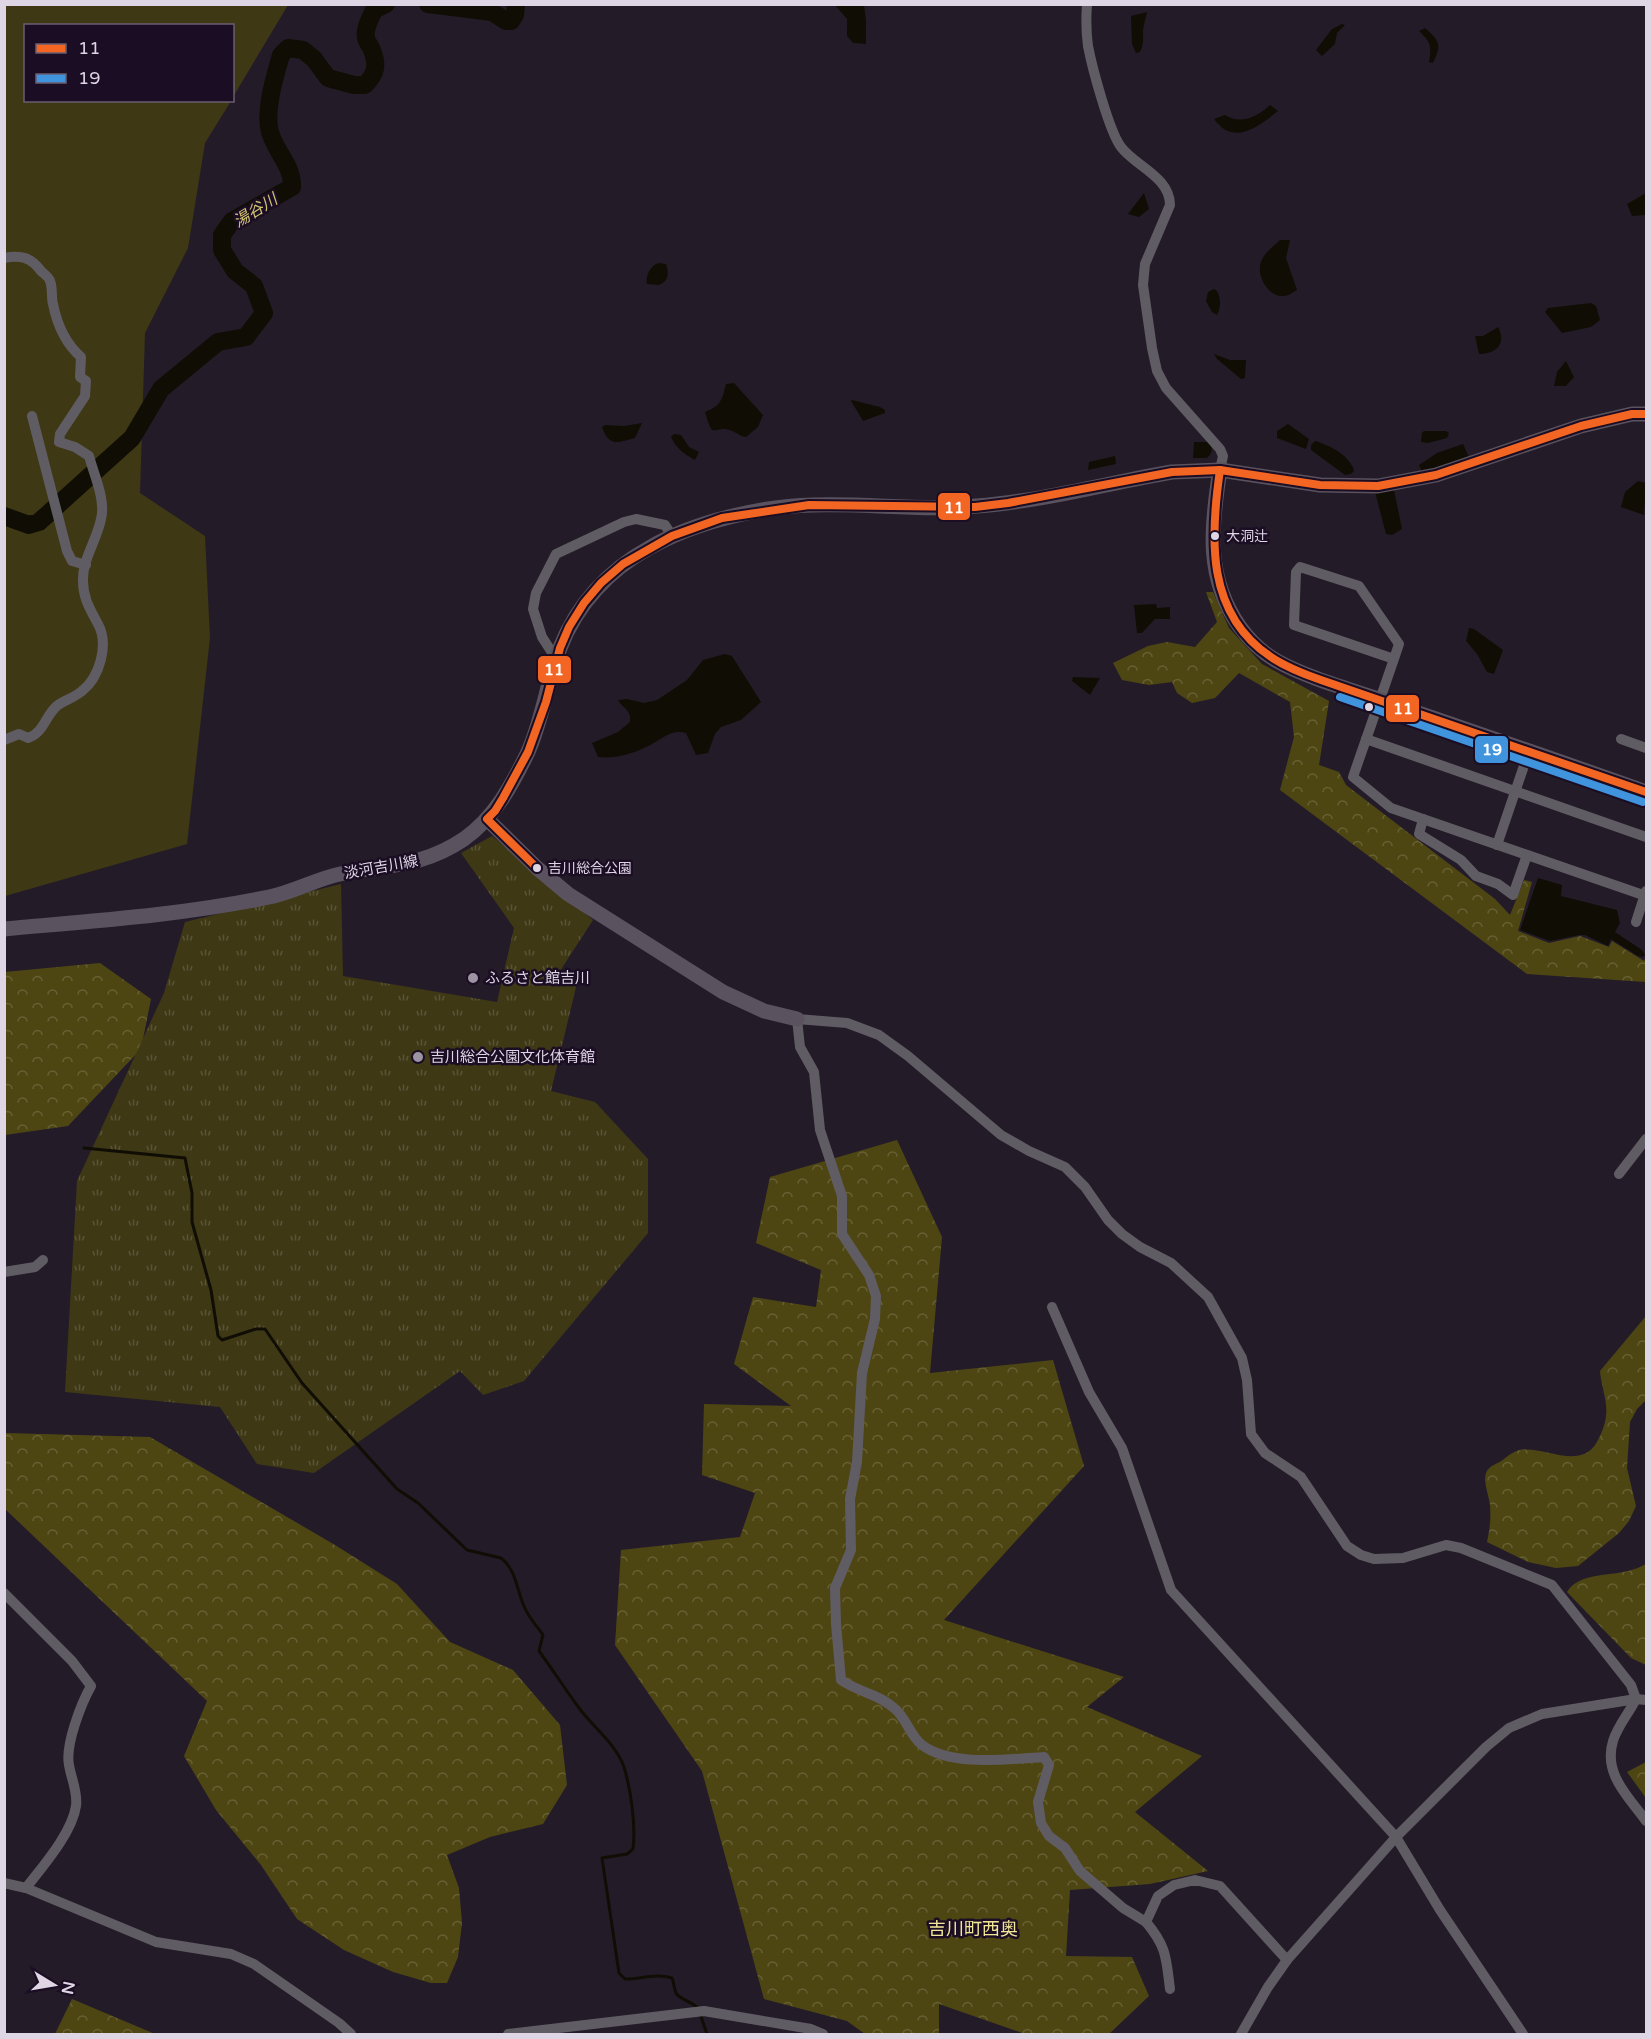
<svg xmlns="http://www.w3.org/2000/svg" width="1651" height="2039" viewBox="0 0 1651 2039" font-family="'Varela Round','Noto Sans JP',sans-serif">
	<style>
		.green { fill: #3e3815 }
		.forest { fill: url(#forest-crowns) }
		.park { fill: url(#park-tufts) }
		.water { fill: #100d04 }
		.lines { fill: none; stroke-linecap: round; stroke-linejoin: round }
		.stream { stroke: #100d04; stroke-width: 3 }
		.river { stroke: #100d04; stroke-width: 18 }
		.street { stroke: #605c64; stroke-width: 10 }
		.secondary { stroke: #5a535f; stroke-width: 15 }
		.bus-1-casing { stroke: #1b0d24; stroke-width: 12 }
		.bus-2-casing { stroke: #1b0d24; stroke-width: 12 }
		.bus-1 { stroke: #f26522; stroke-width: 8 }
		.bus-2 { stroke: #4094de; stroke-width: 8 }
		.bus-dot { fill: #ded5e5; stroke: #1b0d24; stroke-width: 2 }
		.poi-dot { fill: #9d94a3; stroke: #1b0d24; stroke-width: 2 }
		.labels { text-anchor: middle; stroke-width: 5; stroke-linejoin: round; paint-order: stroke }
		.bus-label { font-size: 14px; fill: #ded5e5; stroke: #1b0d24; text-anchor: start }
		.street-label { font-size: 15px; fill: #ded5e5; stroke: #1b0d24 }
		.poi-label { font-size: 15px; fill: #ded5e5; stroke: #1b0d24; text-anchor: start }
		.water-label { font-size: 16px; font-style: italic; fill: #d4c670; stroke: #1b0d24 }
		.quarter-label { font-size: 18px; fill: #f1e596; stroke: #1b0d24 }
		.line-badge { stroke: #1b0d24; stroke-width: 2 }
		.badge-label { font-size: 16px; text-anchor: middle; font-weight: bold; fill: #fff }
	</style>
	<defs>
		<pattern id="forest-crowns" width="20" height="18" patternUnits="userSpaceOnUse" patternTransform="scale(1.5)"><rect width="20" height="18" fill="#4e4612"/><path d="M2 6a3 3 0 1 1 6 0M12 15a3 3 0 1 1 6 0" fill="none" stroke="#676034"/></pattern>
		<pattern id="park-tufts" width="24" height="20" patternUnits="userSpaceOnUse" patternTransform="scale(1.5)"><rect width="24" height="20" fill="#3e3815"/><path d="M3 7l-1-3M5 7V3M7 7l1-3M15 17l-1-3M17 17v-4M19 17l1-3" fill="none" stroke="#595437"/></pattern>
	</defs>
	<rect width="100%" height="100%" fill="#231c28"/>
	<polygon class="green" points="5,5 288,5 233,97 232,26 26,26 26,100 231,101 205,143 188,248 145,333 140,493 205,536 210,638 187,844 5,896"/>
	<g class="forest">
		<polygon points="1206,592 1213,592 1229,628 1262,664 1329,701 1319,765 1339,772 1346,785 1495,899 1510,915 1524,880 1532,882 1518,931 1549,943 1580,936 1609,947 1612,941 1644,961 1646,957 1646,982 1527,974 1280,790 1294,737 1290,702 1239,673 1215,698 1192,703 1177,693 1172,682 1149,685 1122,680 1113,663 1148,646 1167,642 1195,647 1217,622"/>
		<polygon points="100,963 151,999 141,1049 68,1126 5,1135 5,972"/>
		<polygon points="897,1140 942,1237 930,1373 1053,1360 1084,1466 944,1620 1124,1677 1087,1707 1202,1756 1135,1812 1208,1871 1150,1884 1070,1890 1066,1956 1132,1957 1149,1996 1109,2034 1025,2034 939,2004 939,2034 865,2034 847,2021 764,1999 702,1771 615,1645 621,1550 740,1537 755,1493 702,1475 704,1404 791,1406 734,1364 753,1297 816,1307 821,1270 756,1243 770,1177"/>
		<path d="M1646,1316V1400L1637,1409L1630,1422L1627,1468L1636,1506L1629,1521L1619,1533L1578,1566L1556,1568L1528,1562L1487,1542C1490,1529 1491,1518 1490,1505C1489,1496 1483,1482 1486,1473C1489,1465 1498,1464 1504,1459C1508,1456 1514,1451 1520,1450C1544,1446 1581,1471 1597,1442C1601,1434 1605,1426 1606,1416C1608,1401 1601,1386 1600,1371Z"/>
		<polygon points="5,1433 150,1437 335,1545 397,1584 450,1642 513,1670 560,1725 567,1785 543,1824 490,1837 447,1855 459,1888 462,1923 458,1957 447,1983 431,1983 393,1972 344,1950 297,1919 261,1865 216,1810 184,1756 207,1701 5,1509"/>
		<path d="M1646,1564V1665L1631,1658L1567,1592C1578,1573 1609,1576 1628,1571C1635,1569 1641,1567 1646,1564Z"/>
		<polygon points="1646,1762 1646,1798 1627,1772"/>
		<polygon points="72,1999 155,2034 55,2034"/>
	</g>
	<polygon class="park" points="492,836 593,920 560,971 578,979 551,1091 595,1102 648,1159 648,1233 524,1381 483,1395 460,1371 314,1473 257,1464 220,1407 65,1392 77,1181 164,993 185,922 341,884 343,976 497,1002 514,928 461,853"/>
	<g class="water">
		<polygon points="835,5 864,5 866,21 866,44 853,43 847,36 847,19"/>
		<path d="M1147,12C1146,18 1143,26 1143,32C1143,40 1144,44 1140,52L1136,53L1132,44L1131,16Z"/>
		<polygon points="1342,24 1345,25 1337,33 1335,44 1322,56 1316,50 1332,29"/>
		<path d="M1425,28C1440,41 1442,45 1433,63L1429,62C1432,47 1431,42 1419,31Z"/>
		<path d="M1270,105L1278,111C1259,126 1234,147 1214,119L1225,115C1241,125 1257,117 1270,105Z"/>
		<polygon points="1144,193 1149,209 1139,217 1128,214"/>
		<polygon points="1646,193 1646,215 1632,216 1627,204"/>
		<path d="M1280,240H1290L1286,258L1297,290C1293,292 1289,296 1284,296C1270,298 1258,279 1260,266C1261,255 1273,247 1280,240Z"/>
		<path d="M659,263L666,264C669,273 669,281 659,285L647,284C645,275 651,265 659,263Z"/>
		<path d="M1214,289L1217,291C1221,299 1221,307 1217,315L1212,312L1206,301L1208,292Z"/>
		<polygon points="1591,303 1596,306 1600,320 1591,327 1562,333 1545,312 1548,308"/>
		<path d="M1498,327C1507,344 1496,354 1479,354L1475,336H1483Z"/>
		<polygon points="1214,354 1230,360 1246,360 1245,378 1241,379 1217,359"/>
		<polygon points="1566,361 1574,377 1566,386 1554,386 1557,372"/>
		<path d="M734,383L763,415L758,427L746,437C739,436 738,433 732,431C713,423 714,444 705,412C721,406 722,400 726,384Z"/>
		<polygon points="852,400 880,407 885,410 885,413 863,421 851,401"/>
		<path d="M642,423L635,438C617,443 609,447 602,427L605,425L624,426Z"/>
		<polygon points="1288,424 1309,439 1306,449 1277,438 1277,431"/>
		<polygon points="1424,431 1446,431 1449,433 1447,438 1428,443 1421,442 1422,433"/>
		<path d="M674,434L681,435L689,447L699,452L695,460C684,454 676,448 671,437Z"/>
		<path d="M1315,441C1329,445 1350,455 1354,471L1351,474L1345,475L1311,450V445Z"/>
		<path d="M1194,442H1209C1213,450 1213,452 1207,458H1193Z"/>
		<polygon points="1463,444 1469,457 1422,472 1419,465 1437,453"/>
		<polygon points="1115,456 1116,464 1088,470 1089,462"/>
		<polygon points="1638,481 1646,483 1644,515 1621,507 1625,492"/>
		<polygon points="1394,490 1402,529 1392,535 1386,534 1375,492"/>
		<polygon points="1156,604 1157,608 1170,607 1170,619 1155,619 1142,633 1137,633 1134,605"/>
		<polygon points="1469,628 1474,629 1503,650 1494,674 1487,672 1477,654 1466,641"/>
		<path d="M725,654L732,656L761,702L741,720L721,727L715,734L708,753L696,755L686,733C669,728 661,741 646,747C632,754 614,759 598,757L592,743L618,732L630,722C632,710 623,709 618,700L627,699L644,703L657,700L687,680L703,660Z"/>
		<polygon points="1073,677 1100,678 1090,695 1072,681"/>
		<polygon points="1538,878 1562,885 1561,896 1617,910 1620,923 1615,932 1642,950 1645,955 1643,957 1638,956 1611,939 1608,946 1585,935 1579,935 1550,941 1520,930"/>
	</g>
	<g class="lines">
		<g class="stream">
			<path d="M84,1148L185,1158L192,1193V1222L211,1290L218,1336L222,1340L256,1329H265L302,1383L397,1489L418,1503L467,1550L501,1558C516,1569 517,1591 524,1606C528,1617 537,1626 543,1635L539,1651C553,1670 565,1689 579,1708C593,1727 616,1744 624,1767C631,1790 636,1826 633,1849L627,1854L602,1858L619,1973L625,1979C641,1979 657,1973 672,1978C674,1983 674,1988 676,1993C679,1999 692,2002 698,2008"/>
			<polyline points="700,2014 707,2034"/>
		</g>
		<g class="river">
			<polyline points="428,4 492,12 506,21 511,21 515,15 516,4"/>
			<path d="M4,516L29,525L39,522L132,438L161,389L218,342L246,337L264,313L254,286L235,271L222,250V235L232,221L292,187C293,167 277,153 271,135C263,114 275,76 281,55L288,48L303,50L314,59L328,78L354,85H365C376,74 378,65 372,50C371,46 366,42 366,37C364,29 371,17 374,10L386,4"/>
		</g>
		<g class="street">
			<path d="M1087,4C1086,18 1086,32 1088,46C1092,67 1109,131 1121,147C1135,166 1170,177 1170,205L1145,264L1143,285L1152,348L1157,371L1166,388L1220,449L1223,456L1220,470"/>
			<path d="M4,258C21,255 31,257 41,271C44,274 49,277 50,281C53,288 51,297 53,304C57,324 66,344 81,357L80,377L86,381L85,396L60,434L59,442L75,447L89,456C94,475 106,500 101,519C97,540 82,560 83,581C83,598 90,609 98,624C109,644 100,677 82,691C75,697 66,700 58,705C45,715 45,732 28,738L19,734L4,740"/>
			<polyline points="32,416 67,551 72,561 86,565"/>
			<polyline points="558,656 553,654 542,637 533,609 536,593 556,554 624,522 636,519 665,525 672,536"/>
			<path d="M1394,659L1294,625L1296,572L1300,567L1359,586L1399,644C1384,689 1368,733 1353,777L1391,808L1646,896"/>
			<polyline points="1366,739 1646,837"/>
			<polyline points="1621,739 1646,748"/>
			<polyline points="1423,819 1419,834 1461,860 1476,876 1498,884 1513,895 1527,855"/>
			<polyline points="1497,845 1529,751"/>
			<polyline points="1636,922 1646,891"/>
			<polyline points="1619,1174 1646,1139"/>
			<polyline points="4,1272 35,1267 43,1260"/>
			<polyline points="1052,1307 1089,1392 1122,1448 1171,1590 1396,1837 1440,1910 1523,2034"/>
			<path d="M4,1593L72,1661L91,1686C81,1704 65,1745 69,1765C71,1778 78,1792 76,1806C72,1833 43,1866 26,1888"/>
			<polyline points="4,1883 26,1888 156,1942 231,1954 254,1964 339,2023 351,2034"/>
			<path d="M1146,1922C1167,1947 1166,1958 1170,1989"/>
			<path d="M1287,1960L1220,1886L1195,1880L1174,1885L1158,1896L1146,1922L1123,1908L1080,1871L1065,1848L1049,1836L1041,1823L1038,1802L1049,1765L1044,1757C1009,1759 951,1767 922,1745C910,1736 906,1717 894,1708C879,1694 858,1692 841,1680L836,1624L835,1588L851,1550L850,1499L857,1462L862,1373L875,1319L876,1296L869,1275L842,1234V1196L820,1130L814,1072L800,1047L797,1019L847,1023L879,1035L908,1056L1001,1135L1029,1151L1065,1167L1085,1187L1108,1220L1122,1234L1140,1247L1171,1263L1208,1297L1242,1358L1247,1380L1251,1434L1265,1453L1301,1477L1347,1546L1361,1555L1374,1559L1403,1558L1446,1545L1461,1548L1552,1585L1631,1685L1636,1699C1629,1713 1617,1727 1613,1741C1603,1774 1628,1796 1646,1821"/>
			<polyline points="508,2034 704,2011 811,2029 823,2034"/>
			<polyline points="1241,2034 1268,1987 1287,1960 1396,1837 1486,1747 1509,1728 1542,1714 1636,1699 1646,1700"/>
		</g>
		<g class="secondary">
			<path d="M1220,470C1211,526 1205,578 1240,627C1250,641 1263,653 1277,661C1311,680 1363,693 1401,707C1483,735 1565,763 1646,792"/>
			<polyline points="487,819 537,868 568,894 723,992 764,1011 797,1019"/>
			<path d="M4,929C92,921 183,915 269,897C294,892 316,879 340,874C387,864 421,868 464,839C495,817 512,785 528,752C543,718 547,682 560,648C577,604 609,570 649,548C694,522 761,506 813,505C868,503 923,511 977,506C1043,501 1108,483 1172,472L1220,470L1320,485L1378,486L1436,475L1581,426L1632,414H1646"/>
		</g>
		<g class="bus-1-casing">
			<g id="bus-1">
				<path d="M1220,470C1210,538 1206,614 1271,657C1286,667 1304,674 1321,680L1646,792"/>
				<polyline points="537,868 487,819 495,811 503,798 528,752 546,702 560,648 569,627 584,603 601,583 623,564 672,536 722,518 809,505 975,507 1008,503 1172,472 1220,470 1320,485 1378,486 1436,475 1581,426 1632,414 1646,414"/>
			</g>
		</g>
		<g class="bus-2-casing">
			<polyline id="bus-2" points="1340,697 1643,802"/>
		</g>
		<use href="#bus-1" class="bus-1"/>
		<use href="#bus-2" class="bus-2"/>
	</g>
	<g class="bus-dot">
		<circle cx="1215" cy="536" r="5"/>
		<circle cx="1369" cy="707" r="5"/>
		<circle cx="537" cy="868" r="5"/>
	</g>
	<g class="poi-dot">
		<circle cx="473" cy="978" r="6"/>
		<circle cx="418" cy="1057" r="6"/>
	</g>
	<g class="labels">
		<g class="bus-label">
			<text x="1226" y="541">大洞辻</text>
			<text x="548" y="873">吉川総合公園</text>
		</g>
		<g class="street-label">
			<text transform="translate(381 867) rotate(-10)" y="5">淡河吉川線</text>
		</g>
		<g class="poi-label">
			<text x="485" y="983">ふるさと館吉川</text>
			<text x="430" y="1062">吉川総合公園文化体育館</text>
		</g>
		<g class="water-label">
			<text transform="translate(255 210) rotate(-32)" y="6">湯谷川</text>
		</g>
		<g class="quarter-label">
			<text x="973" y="1935">吉川町西奥</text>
		</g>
	</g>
	<g class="line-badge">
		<rect x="937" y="492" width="34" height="29" rx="6" fill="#f26522"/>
		<rect x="537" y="655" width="35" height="29" rx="6" fill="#f26522"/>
		<rect x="1385" y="694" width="35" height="29" rx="6" fill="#f26522"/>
		<rect x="1474" y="735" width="35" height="29" rx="6" fill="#4094de"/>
	</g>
	<g class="badge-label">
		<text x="954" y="513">11</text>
		<text x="554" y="675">11</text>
		<text x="1403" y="714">11</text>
		<text x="1492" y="755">19</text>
	</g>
	<rect width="1651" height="2039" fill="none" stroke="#ded5e5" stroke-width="12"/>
	<rect x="24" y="24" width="210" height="78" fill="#1b0d24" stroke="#695d71" stroke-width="1.5"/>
	<rect x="36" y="44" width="30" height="9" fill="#f26522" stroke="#695d71" stroke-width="1.5"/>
	<text x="78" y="54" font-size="18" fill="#ded5e5">11</text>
	<rect x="36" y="74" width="30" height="9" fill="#4094de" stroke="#695d71" stroke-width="1.5"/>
	<text x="78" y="84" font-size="18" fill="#ded5e5">19</text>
	<g transform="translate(54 1985) rotate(101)" stroke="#1b0d24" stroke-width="4.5" paint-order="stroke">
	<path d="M0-4.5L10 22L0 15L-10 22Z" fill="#ded5e5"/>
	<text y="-9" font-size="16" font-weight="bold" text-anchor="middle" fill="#ded5e5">N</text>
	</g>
</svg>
